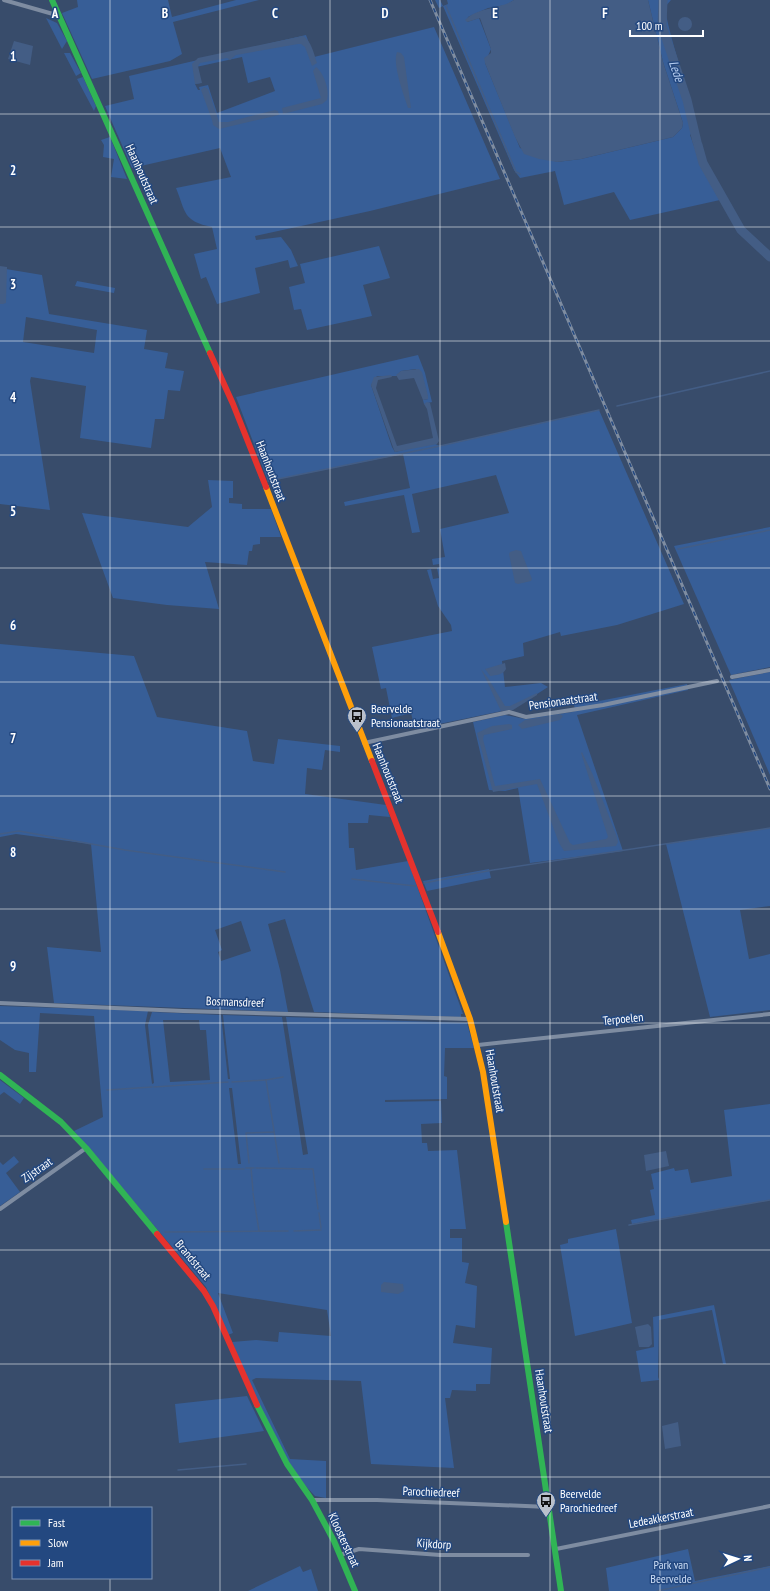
<svg xmlns="http://www.w3.org/2000/svg" width="770" height="1591" viewBox="0 0 770 1591" font-family="'PT Sans Narrow',sans-serif">
	<style>
		.green { fill: #375e97; fill-rule: evenodd }
		.water { fill: #435d85 }
		.lines { fill: none; stroke-linecap: round; stroke-linejoin: round }
		.stream { stroke: #435d85; stroke-width: 1.5 }
		.river { stroke: #435d85; stroke-width: 9 }
		.street { stroke: #7e8ca1; stroke-width: 4 }
		.fast { stroke: #30b455; stroke-width: 6 }
		.slow { stroke: #ff9f0a; stroke-width: 6 }
		.jam { stroke: #e5322d; stroke-width: 6 }
		.rail-casing { stroke: #7f8da1; stroke-width: 3 }
		.rail { stroke: #234880; stroke-width: 1.5; stroke-dasharray: 4.5; stroke-linecap: butt }
		.grid { fill: none; stroke: #fff; stroke-width: 1; stroke-opacity: 0.55 }
		.labels { text-anchor: middle; stroke-width: 3; stroke-linejoin: round; paint-order: stroke }
		.street-label { font-size: 12px; fill: #fff; stroke: #234880 }
		.poi-label { font-size: 12px; fill: #fff; stroke: #234880; text-anchor: start }
		.park-label { font-size: 12px; fill: #ccddf5; stroke: #234880 }
		.water-label { font-size: 13px; font-style: italic; fill: #b4ccef; stroke: #234880 }
		.grid-label { font-size: 13px; text-anchor: middle; font-weight: bold; fill: #fff; stroke: #234880; stroke-width: 3; stroke-linejoin: round; paint-order: stroke }
	</style>
	<rect width="100%" height="100%" fill="#384c6b"/>
	<g class="green">
		<polygon points="77,0 168,0 172,17 236,0 259,0 173,22 182,54 170,61 92,79 62,13 78,7"/>
		<path d="M435,0H440L443,6L448,4L447,0H514L506,5L488,8L468,17L467,22L479,18L491,49L485,63L520,148L557,162L581,159L673,137L682,128L683,123L663,62L648,0H671L665,7V10C673,50 688,88 696,129L690,135L702,168L720,200L630,220L614,192L564,205L555,171L520,178L514,170L443,6L439,8Z"/>
		<polygon points="46,18 57,23 67,41 62,49"/>
		<path d="M434,27L500,179L370,211L255,236L256,240L281,237L291,250L298,266L290,268L288,260L255,268L260,293L217,304L206,277L201,279L194,254L217,249L212,227C183,221 186,213 176,188L231,177L220,148L132,168L105,106L134,99L129,76L306,35L314,57ZM242,57L248,83L270,77L275,91L217,113L208,85L199,87L200,90H198L195,84L201,83L196,67Z"/>
		<polygon points="64,53 70,53 81,73 76,76"/>
		<polygon points="83,77 96,106 94,111 77,79"/>
		<polygon points="110,137 127,179 111,177 114,159 103,157 104,145 101,140"/>
		<polygon points="379,246 390,278 363,285 372,316 307,330 301,309 294,310 289,287 305,283 300,264"/>
		<path d="M0,268L42,275L49,314L147,330L144,349L168,353L165,368L184,371L180,391L168,390L164,419H155L151,448L80,438L86,386L31,377L30,381L50,510L0,504ZM26,317L97,330L94,353L23,342Z"/>
		<polygon points="77,281 115,288 114,293 75,286"/>
		<polygon points="418,355 425,373 432,402 424,404 423,400 428,399 416,369 401,371 397,376 377,376 371,385 392,447 395,452 433,443 440,446 599,410 684,604 617,625 561,636 560,632 523,643 524,656 502,661 505,687 541,683 548,687 523,703 502,711 415,729 411,713 392,718 386,688 381,689 372,647 452,631 451,625 438,606 427,570 431,569 433,579 439,578 437,568 440,567 439,564 433,565 432,559 445,557 440,529 509,513 496,475 412,494 420,532 412,533 404,495 345,506 344,502 410,488 403,454 268,481 236,397"/>
		<polygon points="208,480 233,481 233,498 229,498 229,503 242,504 242,509 271,509 281,537 260,537 260,544 253,545 252,551 249,551 247,565 205,562 219,609 167,605 113,598 82,513 188,527 212,507"/>
		<polygon points="770,527 770,667 731,675 674,546"/>
		<path d="M0,644L134,656L157,717L247,731L253,761L274,764L278,739L340,746V752L325,750L322,770L307,768L305,794L386,805L390,817L369,815L368,823H348L349,848H354L356,870L408,861L463,1014H461V1017L314,1012L285,919L268,924L280,970L288,1012L54,1003L47,947L101,952L91,844L16,834L0,837ZM241,921L251,951L221,961L218,952L222,950L215,930Z"/>
		<polygon points="770,672 770,775 729,680"/>
		<polygon points="687,684 688,690 577,715 623,851 530,863 518,788 505,791 489,790 473,722 505,715 525,719 572,712 575,711 574,704 592,699 594,702"/>
		<polygon points="770,828 770,906 740,910 749,959 770,954 770,1010 710,1017 666,844"/>
		<polygon points="489,869 491,878 427,891 423,881"/>
		<path d="M0,1006L148,1011L145,1025L152,1084L154,1083L148,1025L152,1012L221,1015L228,1079H230L223,1015L282,1017L303,1155L308,1154L286,1017L467,1023L474,1048H445L444,1076L447,1077V1099L385,1100V1102L441,1101L442,1123L421,1124L422,1143H427L428,1151L457,1150L466,1229H450V1238H462V1262L469,1263L465,1283L477,1286L475,1328L456,1325L453,1343L492,1348L490,1384H476V1391L452,1390L450,1398H445L454,1468L371,1464L361,1381L256,1378L252,1380L290,1459L326,1461V1498L315,1496C276,1456 254,1393 232,1342L256,1340L278,1342L279,1332L331,1336L327,1310L218,1293L233,1333L228,1335L206,1287L74,1131L103,1117L94,1016L40,1013L36,1072H29V1053L15,1050L0,1040ZM163,1020H199L200,1030H206L210,1080L170,1082ZM229,1088H232L241,1164H238Z"/>
		<polygon points="0,1080 24,1098 20,1104 4,1092 0,1095"/>
		<polygon points="770,1104 770,1200 632,1224 631,1220 655,1215 650,1190 654,1189 651,1174 674,1168 675,1171 688,1169 691,1183 732,1176 724,1110"/>
		<polygon points="14,1156 19,1162 6,1173 20,1192 0,1206 0,1162 3,1165"/>
		<polygon points="616,1229 632,1323 575,1336 560,1245 568,1243 568,1239"/>
		<polygon points="714,1305 726,1364 723,1364 712,1310 659,1320 658,1377 659,1380 641,1382 636,1351 654,1347 653,1317"/>
		<polygon points="247,1396 264,1431 179,1443 175,1404"/>
		<polygon points="688,1549 695,1581 770,1566 770,1591 609,1591 606,1568"/>
		<polygon points="300,1566 303,1572 311,1569 318,1591 248,1591"/>
	</g>
	<g class="water">
		<path d="M514,0H648L663,62L683,123L682,128L673,137L581,159L557,162L539,159L524,154L515,137L485,63L484,58L491,53V49L480,18L467,22L465,20C478,7 500,9 514,0Z"/>
		<circle cx="685" cy="24" r="7"/>
		<path d="M303,36C311,40 314,54 317,63L312,66L305,47L301,44H298L236,55L230,60L227,58L200,63L198,66L202,83L195,84L192,64L198,58Z"/>
		<polygon points="14,41 33,46 30,65 8,59"/>
		<path d="M397,52L401,53L404,57L411,108H408C404,95 392,64 397,52Z"/>
		<path d="M316,67C324,73 330,91 327,100L322,104L283,114L282,108L321,98L313,71Z"/>
		<polygon points="204,87 208,89 219,122 228,122 275,110 278,111 279,115 219,129 213,125 212,120 201,90"/>
		<polygon points="0,266 7,267 6,303 3,304 0,304"/>
		<polygon points="419,369 422,372 428,396 428,399 423,400 414,378 399,380 396,375 401,371"/>
		<polygon points="391,375 392,377 378,380 376,388 397,446 433,438 427,409 424,404 427,402 430,403 439,441 437,444 395,452 394,450 371,385 374,377"/>
		<polygon points="516,550 521,551 532,579 531,581 518,584 515,583 509,554 510,552"/>
		<path d="M505,663L506,669C503,675 496,675 490,676L485,669Z"/>
		<polygon points="481,669 488,678 505,706 510,706 537,693 537,695 513,710 501,711"/>
		<polygon points="560,714 563,716 560,720 522,729 518,725 525,720"/>
		<polygon points="509,724 512,725 512,729 484,735 483,739 495,786 540,779 570,843 573,845 606,839 608,837 581,753 582,752 593,775 617,837 618,842 616,846 564,851 559,843 537,784 493,792 477,733 492,726"/>
		<polygon points="666,1151 669,1166 646,1171 644,1155"/>
		<polygon points="384,1282 403,1284 404,1291 398,1294 381,1292 381,1285"/>
		<polygon points="648,1324 651,1327 652,1344 649,1347 639,1347 635,1327"/>
		<polygon points="678,1422 681,1446 665,1449 662,1426"/>
	</g>
	<g class="lines">
		<g class="stream">
			<polyline points="446,6 516,172 520,174"/>
			<polyline points="617,406 770,371"/>
			<polyline points="268,481 440,446 599,410"/>
			<polyline points="678,549 770,530"/>
			<polyline points="0,834 19,831 125,850 285,872"/>
			<polyline points="352,879 415,886"/>
			<polyline points="424,883 493,870 770,828"/>
			<polyline points="232,1082 266,1080"/>
			<polyline points="154,1087 228,1082"/>
			<polyline points="107,1090 152,1087"/>
			<polyline points="249,1163 246,1133 274,1132"/>
			<polyline points="279,1163 266,1080 283,1077"/>
			<polyline points="246,1168 254,1168"/>
			<polyline points="251,1168 253,1191"/>
			<polyline points="256,1168 313,1169 318,1209"/>
			<polyline points="204,1169 244,1169"/>
			<polyline points="253,1193 259,1231"/>
			<polyline points="319,1213 321,1228"/>
			<polyline points="629,1225 770,1200"/>
			<polyline points="294,1231 321,1230"/>
			<polyline points="165,1232 288,1231"/>
			<polyline points="178,1470 246,1464"/>
			<polyline points="657,1591 770,1567"/>
		</g>
		<g class="river">
			<polyline points="663,0 662,26 687,100 697,142"/>
			<polyline points="698,145 703,163 741,230 770,257"/>
		</g>
		<g class="street">
			<polyline points="4,0 60,16"/>
			<polyline points="732,677 770,670"/>
			<polyline points="364,743 509,712 526,717 603,705 717,681"/>
			<polyline points="0,1003 183,1011 470,1019"/>
			<polyline points="478,1045 770,1014"/>
			<polyline points="0,1209 86,1148"/>
			<polyline points="312,1500 377,1500 549,1507"/>
			<polyline points="556,1549 770,1506"/>
			<polyline points="340,1555 359,1549 440,1555 528,1555"/>
		</g>
		<g class="fast">
			<polyline points="52,0 210,353"/>
			<polyline points="0,1075 61,1122 86,1148 157,1234"/>
			<polyline points="506,1222 561,1591"/>
			<polyline points="257,1405 287,1464 312,1500 334,1541 355,1591"/>
		</g>
		<g class="slow">
			<polyline points="266,487 372,761"/>
			<polyline points="438,932 470,1019 483,1072 506,1222"/>
		</g>
		<g class="jam">
			<polyline points="210,353 233,404 266,487"/>
			<polyline points="372,761 438,932"/>
			<polyline points="157,1234 204,1291 213,1306 257,1405"/>
		</g>
		<g class="rail-casing">
			<polyline id="rail" points="430,0 770,789"/>
		</g>
		<use href="#rail" class="rail"/>
	</g>
	<path class="grid" d="M110,0V1508M220,0V1591M330,0V1591M440,0V1591M550,0V1591M660,0V1591M0,114H770M0,227H770M0,341H770M0,455H770M0,568H770M0,682H770M0,796H770M0,909H770M0,1023H770M0,1136H770M0,1250H770M0,1364H770M0,1477H770M110,1578V1591"/>
	<defs>
		<g id="bus-pin" transform="scale(1)"><path d="M0 17L-7.5 6A9.5 9.5 0 1 1 7.5 6Z" fill="#b9c0cb" stroke="#234880"/><path d="M-5-6H5V4H4V6H2V4H-2V6H-4V4H-5ZM-3.5-4V0h7V-4ZM-3.5 1.2v1.5H-2V1.2ZM2 1.2v1.5H3.5V1.2Z" fill="#111"/></g>
	</defs>
	<g fill-rule="evenodd">
		<use href="#bus-pin" x="357" y="716"/>
		<use href="#bus-pin" x="546" y="1501"/>
	</g>
	<g class="labels">
		<g class="street-label">
			<text transform="translate(142 174) rotate(66)" y="4">Haanhoutstraat</text>
			<text transform="translate(271 471) rotate(69)" y="4">Haanhoutstraat</text>
			<text transform="translate(563 701) rotate(-8)" y="4">Pensionaatstraat</text>
			<text transform="translate(388 773) rotate(68)" y="4">Haanhoutstraat</text>
			<text transform="translate(235 1002) rotate(2)" y="4">Bosmansdreef</text>
			<text transform="translate(623 1019) rotate(-6)" y="4">Terpoelen</text>
			<text transform="translate(495 1081) rotate(80)" y="4">Haanhoutstraat</text>
			<text transform="translate(37 1170) rotate(-35)" y="4">Zijstraat</text>
			<text transform="translate(193 1260) rotate(50)" y="4">Brandstraat</text>
			<text transform="translate(544 1401) rotate(81)" y="4">Haanhoutstraat</text>
			<text transform="translate(431 1492) rotate(2)" y="4">Parochiedreef</text>
			<text transform="translate(661 1518) rotate(-11)" y="4">Ledeakkerstraat</text>
			<text transform="translate(344 1540) rotate(65)" y="4">Kloosterstraat</text>
			<text transform="translate(434 1544) rotate(4)" y="4">Kijkdorp</text>
		</g>
		<g class="poi-label">
			<text x="371" y="713">Beervelde<tspan x="371" dy="14">Pensionaatstraat</tspan></text>
			<text x="560" y="1498">Beervelde<tspan x="560" dy="14">Parochiedreef</tspan></text>
		</g>
		<g class="park-label">
			<text x="671" y="1569">Park van<tspan x="671" dy="14">Beervelde</tspan></text>
		</g>
		<g class="water-label">
			<text transform="translate(677 71) rotate(71)" y="5">Lede</text>
		</g>
	</g>
	<g class="grid-label">
		<text x="55" y="18">A</text>
		<text x="165" y="18">B</text>
		<text x="275" y="18">C</text>
		<text x="385" y="18">D</text>
		<text x="495" y="18">E</text>
		<text x="605" y="18">F</text>
		<text x="13" y="61">1</text>
		<text x="13" y="175">2</text>
		<text x="13" y="289">3</text>
		<text x="13" y="402">4</text>
		<text x="13" y="516">5</text>
		<text x="13" y="630">6</text>
		<text x="13" y="743">7</text>
		<text x="13" y="857">8</text>
		<text x="13" y="971">9</text>
	</g>
	<rect x="12" y="1507" width="140" height="72" fill="#234880" stroke="#7b91b3"/>
	<rect x="20" y="1520" width="20" height="6" fill="#30b455" stroke="#7b91b3"/>
	<text x="48" y="1527" font-size="12" fill="#ffffff">Fast</text>
	<rect x="20" y="1540" width="20" height="6" fill="#ff9f0a" stroke="#7b91b3"/>
	<text x="48" y="1547" font-size="12" fill="#ffffff">Slow</text>
	<rect x="20" y="1560" width="20" height="6" fill="#e5322d" stroke="#7b91b3"/>
	<text x="48" y="1567" font-size="12" fill="#ffffff">Jam</text>
	<g transform="translate(738 1559) rotate(86)" stroke="#234880" stroke-width="3" paint-order="stroke">
	<path d="M0-3L7 15L0 10L-7 15Z" fill="#ffffff"/>
	<text y="-6" font-size="11" font-weight="bold" text-anchor="middle" fill="#ffffff">N</text>
	</g>
	<path d="M630 30v6h73v-6" fill="none" stroke="#ffffff" stroke-width="2"/>
	<text x="636" y="30" font-size="12" fill="#ffffff" stroke="#234880" stroke-width="3" paint-order="stroke">100 m</text>
</svg>
